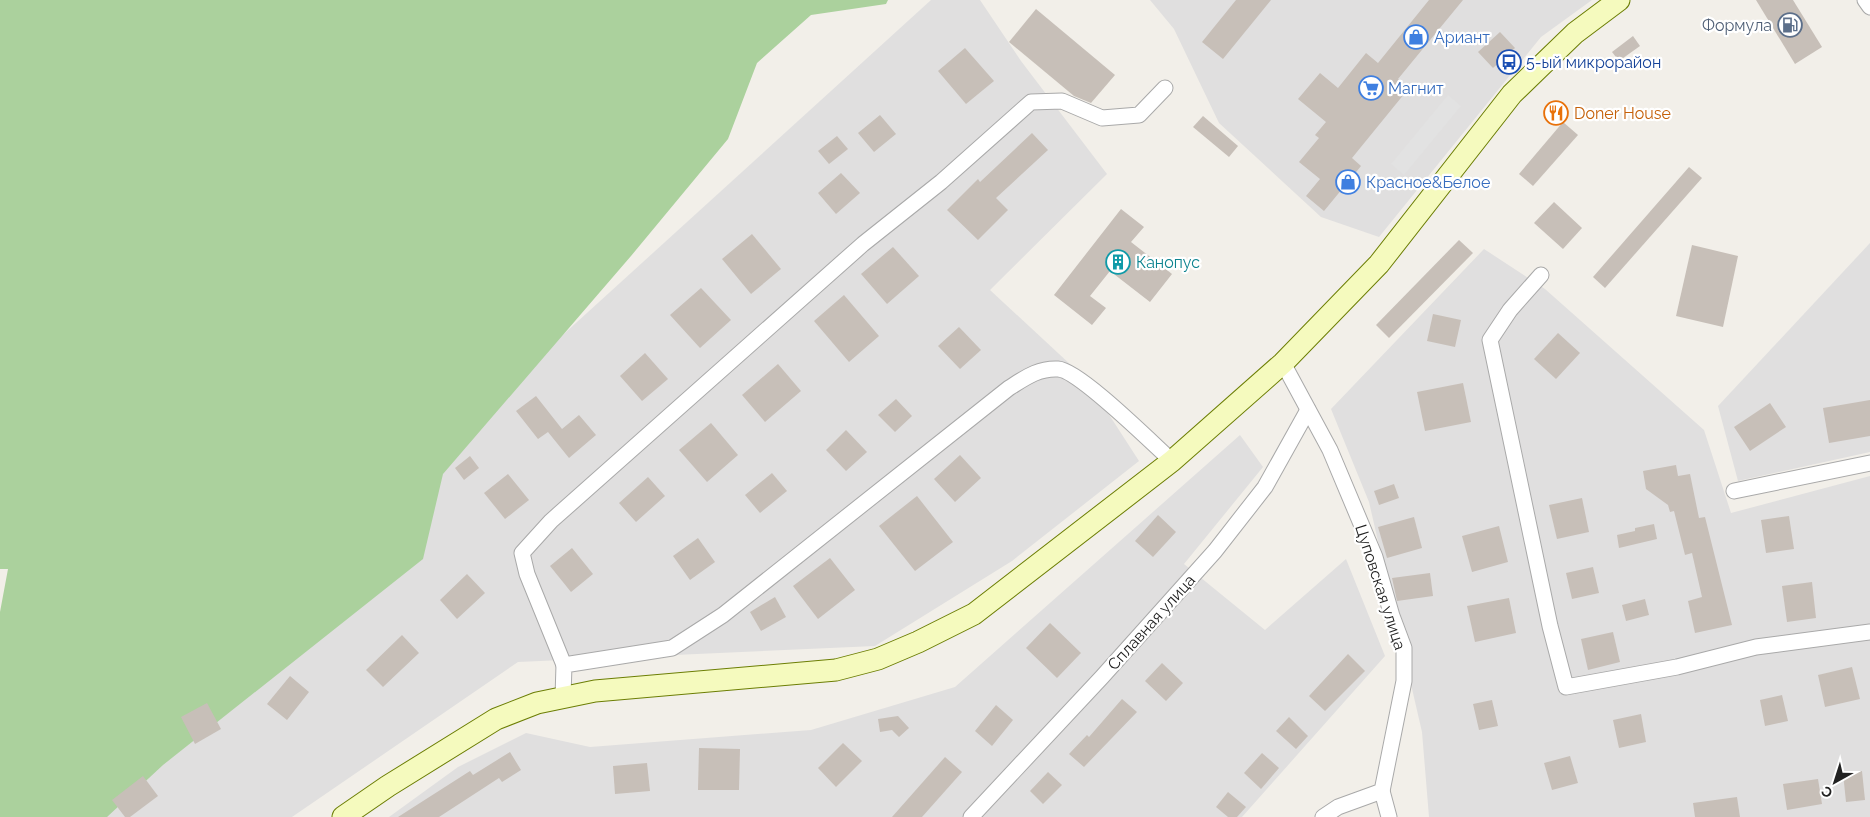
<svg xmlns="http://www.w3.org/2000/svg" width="1870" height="817" viewBox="0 0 1870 817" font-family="Raleway,sans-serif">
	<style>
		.residential { fill: #e0dfdf }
		.forest { fill: #abd19d }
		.parking { fill: #e2e2e2 }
		.building { fill: #c7bfb8 }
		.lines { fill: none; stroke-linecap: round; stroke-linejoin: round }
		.street-casing { stroke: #a9a9a9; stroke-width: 17 }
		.secondary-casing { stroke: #6c7e04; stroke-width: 23 }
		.street { stroke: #fff; stroke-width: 15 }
		.secondary { stroke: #f5fabe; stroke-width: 21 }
		.labels { text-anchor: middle; stroke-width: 4.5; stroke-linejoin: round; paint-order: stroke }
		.service-label { font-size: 16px; fill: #4e5e75; stroke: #fff; text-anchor: end }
		.shop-label { font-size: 16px; fill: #366cbe; stroke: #fff; text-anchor: start }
		.transit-label { font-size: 16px; fill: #164399; stroke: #fff; text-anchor: start }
		.food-label { font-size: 16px; fill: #c56008; stroke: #fff; text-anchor: start }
		.culture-label { font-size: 16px; fill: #0d838f; stroke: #fff; text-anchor: start }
		.street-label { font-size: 16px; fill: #222; stroke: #fff }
	</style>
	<rect width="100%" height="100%" fill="#f2efe9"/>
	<g class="residential">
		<polygon points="931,0 980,0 1021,61 1107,174 990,290 1086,379 1139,461 1012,561 875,646 518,662 292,817 33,817"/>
		<polygon points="1150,0 1592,0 1541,37 1379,237 1321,217 1219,123 1174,29"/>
		<polygon points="1870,243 1870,452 1738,481 1718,406"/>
		<polygon points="1484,249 1545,289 1704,430 1731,513 1870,476 1870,817 1429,817 1422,732 1369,502 1331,409"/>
		<polygon points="1240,435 1263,467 1184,564 1265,630 1346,559 1385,656 1242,817 389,817 458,767 526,733 590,747 811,730 955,687"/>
	</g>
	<polygon class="forest" points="0,0 888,0 886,4 811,15 757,63 728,139 631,256 443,474 423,559 163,765 107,817 0,817 0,612 8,569 0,569"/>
	<polygon class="parking" points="1448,95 1461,106 1404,175 1391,164"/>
	<g class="building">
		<polygon points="1236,0 1271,0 1223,59 1202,42"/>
		<polygon points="1429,0 1463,0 1398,79 1409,88 1352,158 1361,166 1324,211 1306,196 1320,179 1299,162 1319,138 1315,135 1326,122 1298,99 1320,73 1338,88 1366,53 1378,63"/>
		<polygon points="1756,0 1793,0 1822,47 1795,64"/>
		<polygon points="1036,9 1115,75 1091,103 1074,96 1009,42"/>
		<polygon points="1500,32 1515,48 1493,68 1478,52"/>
		<polygon points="1633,36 1640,46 1619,61 1612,52"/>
		<polygon points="965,48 994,81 966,104 938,71"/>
		<polygon points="880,115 896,134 874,152 858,133"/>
		<polygon points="1203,116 1238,146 1229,157 1193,127"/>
		<polygon points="1563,122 1578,135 1533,186 1519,174"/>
		<polygon points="1032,133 1048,150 996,198 1008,210 978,240 947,210 978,179 980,182"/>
		<polygon points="837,136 848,149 829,164 818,151"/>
		<polygon points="1689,167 1702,178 1605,288 1593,277"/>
		<polygon points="841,173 860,193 836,214 818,193"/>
		<polygon points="1554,202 1582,228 1563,249 1534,223"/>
		<polygon points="1121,209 1144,227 1131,242 1172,274 1150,302 1110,271 1090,296 1106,308 1092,325 1054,295"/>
		<polygon points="752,234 781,269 751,294 722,259"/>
		<polygon points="1459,240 1473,253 1389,338 1376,325"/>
		<polygon points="1692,245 1738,256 1723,327 1676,316"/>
		<polygon points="893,247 919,276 887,304 861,274"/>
		<polygon points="701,288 731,320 700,348 670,315"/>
		<polygon points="844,295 879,336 849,362 814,321"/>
		<polygon points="1433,314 1461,320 1455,347 1427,341"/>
		<polygon points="959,327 981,350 960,369 938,346"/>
		<polygon points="1558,333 1580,353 1556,379 1534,359"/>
		<polygon points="645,353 668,379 642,401 620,376"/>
		<polygon points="778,364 801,391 765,422 742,395"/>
		<polygon points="1463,383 1471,422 1425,431 1417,392"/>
		<polygon points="536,396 562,429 579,415 596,435 569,458 548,432 538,439 516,411"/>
		<polygon points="896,399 912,416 895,432 878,415"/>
		<polygon points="1870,400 1870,436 1829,443 1823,408"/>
		<polygon points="1770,403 1786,427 1750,451 1734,427"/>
		<polygon points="711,423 738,455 707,482 679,450"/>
		<polygon points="846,430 867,452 846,471 826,450"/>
		<polygon points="960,455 981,478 955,502 934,479"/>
		<polygon points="470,456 479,468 464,480 455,468"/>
		<polygon points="1676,465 1678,476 1690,474 1699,518 1705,517 1732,625 1695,633 1688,601 1702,597 1692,553 1685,555 1674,511 1670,512 1668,505 1646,489 1643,471"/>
		<polygon points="772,473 787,491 760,513 745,495"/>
		<polygon points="508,474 529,500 505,519 484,493"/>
		<polygon points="648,477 665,496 636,522 619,503"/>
		<polygon points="1394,484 1399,498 1379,505 1374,491"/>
		<polygon points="917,496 953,542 915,571 879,526"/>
		<polygon points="1582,498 1589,532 1557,539 1549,505"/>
		<polygon points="1158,515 1176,532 1153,557 1135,541"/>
		<polygon points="1789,516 1794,549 1766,553 1761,520"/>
		<polygon points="1414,517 1422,548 1387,558 1378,527"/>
		<polygon points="1654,524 1657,539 1619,548 1617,535 1635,531 1635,528"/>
		<polygon points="1499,526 1508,562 1472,572 1462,536"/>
		<polygon points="698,538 715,562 690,580 673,556"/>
		<polygon points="572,548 593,574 571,592 550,566"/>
		<polygon points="830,558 855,590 818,619 793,586"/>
		<polygon points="1593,567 1599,593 1572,599 1566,573"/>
		<polygon points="1430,573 1433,596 1397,601 1392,578"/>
		<polygon points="467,574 485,593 457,619 440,600"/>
		<polygon points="1812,582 1816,618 1787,622 1782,586"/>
		<polygon points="775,597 786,617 761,631 750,612"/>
		<polygon points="1509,598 1516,633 1475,642 1467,606"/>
		<polygon points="1645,599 1649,615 1626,621 1622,605"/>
		<polygon points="1050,623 1081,653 1057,678 1026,648"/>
		<polygon points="1613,632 1620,662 1588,670 1581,639"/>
		<polygon points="402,635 419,653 383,687 366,670"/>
		<polygon points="1348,654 1365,671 1325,711 1309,696"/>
		<polygon points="1162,663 1183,683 1166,701 1145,681"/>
		<polygon points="1852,667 1860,699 1825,707 1818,675"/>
		<polygon points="290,676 309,692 287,720 267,704"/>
		<polygon points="1782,695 1788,721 1765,726 1760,700"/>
		<polygon points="1122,699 1137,712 1084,767 1069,754 1087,735 1089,737"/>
		<polygon points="1492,700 1498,726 1479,730 1473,704"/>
		<polygon points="207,703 221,729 195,744 181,717"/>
		<polygon points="996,705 1013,720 992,746 975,731"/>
		<polygon points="1641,714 1646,742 1619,748 1613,720"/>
		<polygon points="898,716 909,728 899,737 892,730 880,732 878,719"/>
		<polygon points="1289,717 1308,736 1296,749 1276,731"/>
		<polygon points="843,743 862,761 836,787 818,768"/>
		<polygon points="699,748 740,749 739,790 698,790"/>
		<polygon points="510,752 521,770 502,782 499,778 439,817 398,817 470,771 473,775"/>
		<polygon points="1262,753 1279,768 1261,789 1244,773"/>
		<polygon points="1570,756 1578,783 1552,790 1544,763"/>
		<polygon points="945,757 962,772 922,817 892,817"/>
		<polygon points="647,763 650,791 615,794 613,766"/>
		<polygon points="1862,771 1865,800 1846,802 1843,773"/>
		<polygon points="1048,772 1062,785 1043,804 1030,791"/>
		<polygon points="143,776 158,796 130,817 125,817 112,800"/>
		<polygon points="1818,779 1822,804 1787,810 1783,784"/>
		<polygon points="1228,792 1246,807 1237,817 1228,817 1216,807"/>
		<polygon points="1737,797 1740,817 1695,817 1693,803"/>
	</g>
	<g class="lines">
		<g class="street-casing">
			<g id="street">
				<polyline points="1865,0 1870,7"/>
				<polyline points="1541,275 1510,310 1490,340 1550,626 1566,687 1677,667 1756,647 1870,632"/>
				<polyline points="1283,363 1330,450 1375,557 1392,616 1404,648 1404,681 1382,791 1338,807 1323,817"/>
				<polyline points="1734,491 1870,463"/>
				<polyline points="564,665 527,574 522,553 551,521 863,244 941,182 1031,102 1062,101 1102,118 1139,115 1165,88"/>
				<path d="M563,697L564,665L672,648L723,615L1009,388C1025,378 1038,368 1058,369C1079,370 1153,444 1172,461"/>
				<polyline points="1382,791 1389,817"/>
				<polyline points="971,817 1102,677 1215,551 1265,487 1308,410"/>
			</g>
		</g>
		<g class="secondary-casing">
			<polyline id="secondary" points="343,817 388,786 496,719 537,703 595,691 836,670 878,659 918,642 974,614 1172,461 1283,363 1379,264 1512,94 1575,33 1619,0"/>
		</g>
		<use href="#street" class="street"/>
		<use href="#secondary" class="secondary"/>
	</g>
	<defs>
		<g id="fuel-ring" transform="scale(1.25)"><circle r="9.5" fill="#fff" stroke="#5c6f8a" stroke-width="1.5"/><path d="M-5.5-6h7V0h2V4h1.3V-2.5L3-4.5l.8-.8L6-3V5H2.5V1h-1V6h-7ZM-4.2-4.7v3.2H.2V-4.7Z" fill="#5c6f8a"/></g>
		<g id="shop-ring" transform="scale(1.25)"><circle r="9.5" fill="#fff" stroke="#3f7fe0" stroke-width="1.5"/><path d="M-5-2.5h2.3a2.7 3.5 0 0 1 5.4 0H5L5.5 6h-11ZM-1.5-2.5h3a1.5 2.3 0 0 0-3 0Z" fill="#3f7fe0"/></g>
		<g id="bus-ring" transform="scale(1.25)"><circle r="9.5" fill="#fff" stroke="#1a4fb4" stroke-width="1.5"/><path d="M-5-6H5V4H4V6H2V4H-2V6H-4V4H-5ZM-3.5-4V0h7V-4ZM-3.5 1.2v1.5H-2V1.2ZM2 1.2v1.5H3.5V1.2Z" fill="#1a4fb4"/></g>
		<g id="supermarket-ring" transform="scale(1.25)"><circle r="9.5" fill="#fff" stroke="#3f7fe0" stroke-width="1.5"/><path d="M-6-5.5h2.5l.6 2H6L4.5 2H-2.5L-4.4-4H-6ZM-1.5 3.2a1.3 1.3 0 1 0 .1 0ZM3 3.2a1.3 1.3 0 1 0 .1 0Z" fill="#3f7fe0"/></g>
		<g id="restaurant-ring" transform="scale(1.25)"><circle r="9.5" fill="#fff" stroke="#e8710a" stroke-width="1.5"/><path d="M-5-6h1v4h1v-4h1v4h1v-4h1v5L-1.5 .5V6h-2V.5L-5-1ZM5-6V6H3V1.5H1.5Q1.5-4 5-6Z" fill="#e8710a"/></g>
		<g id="building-ring" transform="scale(1.25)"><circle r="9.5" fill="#fff" stroke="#0f9aa8" stroke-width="1.5"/><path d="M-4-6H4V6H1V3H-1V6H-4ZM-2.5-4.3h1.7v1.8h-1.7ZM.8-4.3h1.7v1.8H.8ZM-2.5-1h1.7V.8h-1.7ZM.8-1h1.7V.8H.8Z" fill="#0f9aa8"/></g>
	</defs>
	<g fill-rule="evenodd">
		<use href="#fuel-ring" x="1790" y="25"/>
		<use href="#shop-ring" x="1416" y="37"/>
		<use href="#bus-ring" x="1509" y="62"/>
		<use href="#supermarket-ring" x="1371" y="88"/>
		<use href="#restaurant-ring" x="1556" y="113"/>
		<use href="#shop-ring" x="1348" y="182"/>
		<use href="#building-ring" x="1118" y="262"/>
	</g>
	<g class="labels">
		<g class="service-label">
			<text x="1772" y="31">Формула</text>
		</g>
		<g class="shop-label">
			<text x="1434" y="43">Ариант</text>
			<text x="1388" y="94">Магнит</text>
			<text x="1366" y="188">Красное&amp;Белое</text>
		</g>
		<g class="transit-label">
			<text x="1526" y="68">5-ый микрорайон</text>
		</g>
		<g class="food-label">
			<text x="1574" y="119">Doner House</text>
		</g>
		<g class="culture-label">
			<text x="1136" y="268">Канопус</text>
		</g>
		<g class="street-label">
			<text transform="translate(1381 587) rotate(72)" y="6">Цуповская улица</text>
			<text transform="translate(1151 622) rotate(-48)" y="6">Сплавная улица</text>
		</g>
	</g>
	<g transform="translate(1835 782) rotate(219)" stroke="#ffffff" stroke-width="4" paint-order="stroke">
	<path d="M0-4L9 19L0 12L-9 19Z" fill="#222222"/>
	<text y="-8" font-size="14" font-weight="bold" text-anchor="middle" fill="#222222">С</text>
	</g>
</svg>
